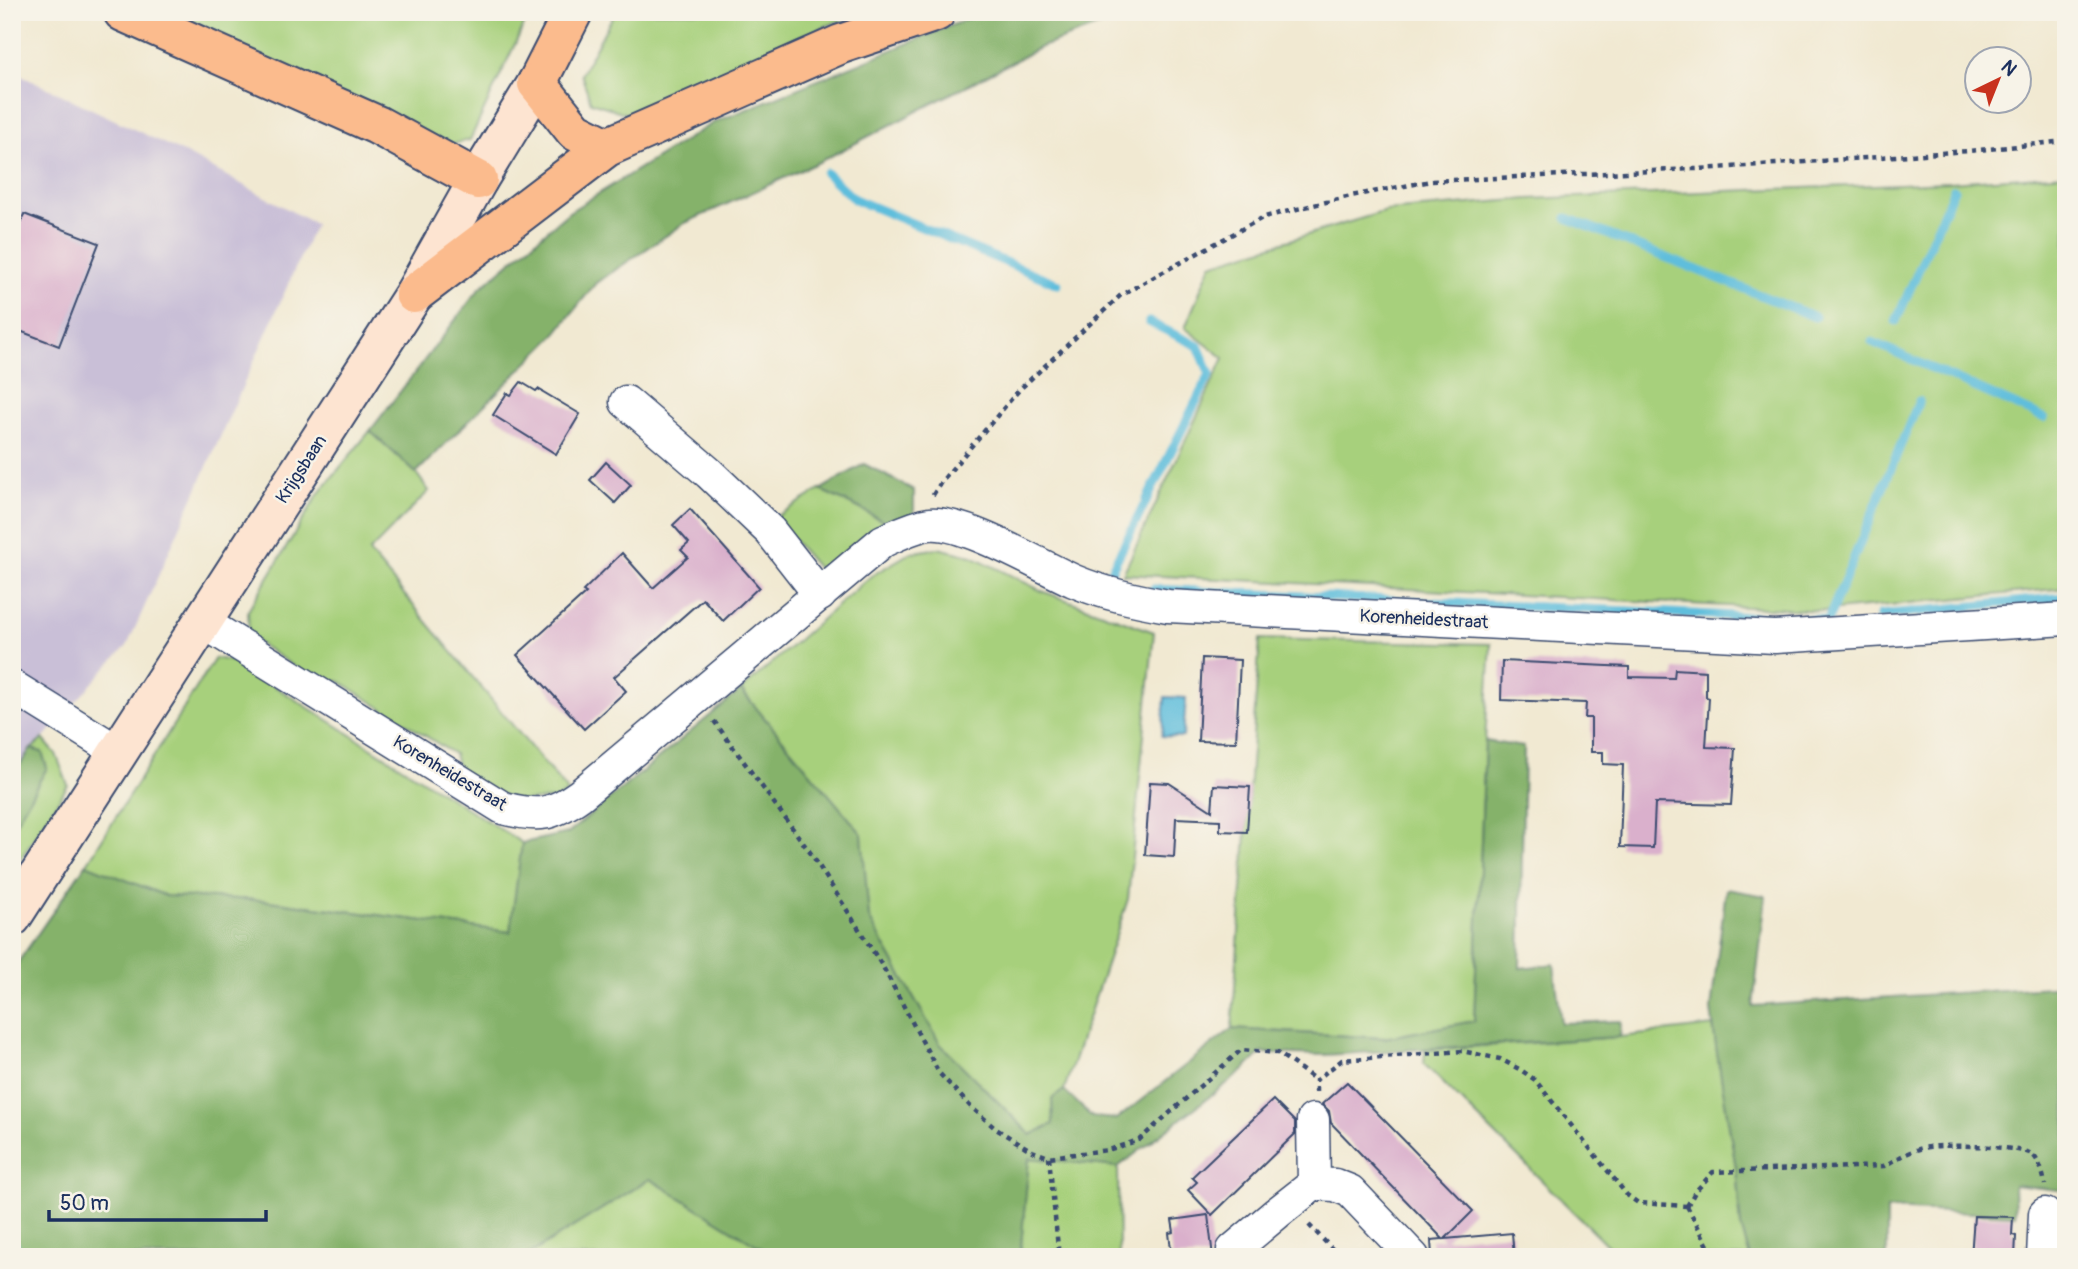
<svg xmlns="http://www.w3.org/2000/svg" width="2078" height="1269" viewBox="0 0 2078 1269" font-family="Pangolin,sans-serif">
	<style>
		.industrial { fill: #c9bfd7 }
		.green { fill: #a7d07b; stroke: #61806c; stroke-width: 2 }
		.forest { fill: #85b26b; stroke: #507064; stroke-width: 2 }
		.water { fill: #5ebedc; stroke: #3c769d; stroke-width: 2 }
		.lines { fill: none; stroke-linecap: round; stroke-linejoin: round }
		.stream { stroke: #5ebedc; stroke-width: 9 }
		.building { fill: #dab0cc }
		.street-casing { stroke: #3b4b6f; stroke-width: 35 }
		.secondary-casing { stroke: #3b4b6f; stroke-width: 42 }
		.primary-casing { stroke: #3b4b6f; stroke-width: 42 }
		.highway-casing { stroke: #3b4b6f; stroke-width: 42 }
		.path { stroke: #3b4b6f; stroke-width: 4.5; stroke-dasharray: 5 5; stroke-linecap: butt }
		.street { stroke: #fff; stroke-width: 32 }
		.secondary { stroke: #fde4d1; stroke-width: 38 }
		.primary { stroke: #fbbb8d; stroke-width: 38 }
		.highway { stroke: #fbbb8d; stroke-width: 38 }
		.labels { text-anchor: middle; stroke-width: 5; stroke-linejoin: round; paint-order: stroke }
		.street-label { font-size: 18px; fill: #1b2f5e; stroke: #f7f3e8 }
	</style>
	<rect width="100%" height="100%" fill="#f7f3e8"/>
	<filter id="ink" filterUnits="userSpaceOnUse"><feTurbulence type="fractalNoise" baseFrequency=".0143" numOctaves="2"/><feDisplacementMap in="SourceGraphic" scale="14" xChannelSelector="R" yChannelSelector="G"/><feConvolveMatrix kernelMatrix="1 2 1 2 8 2 1 2 1" color-interpolation-filters="sRGB"/></filter>
	<filter id="wash" filterUnits="userSpaceOnUse"><feTurbulence type="fractalNoise" baseFrequency=".00686" numOctaves="4" result="noise"/><feDisplacementMap in="SourceGraphic" scale="28" xChannelSelector="R" yChannelSelector="G"/><feGaussianBlur stdDeviation="1.57" result="paint"/><feColorMatrix in="noise" values="0 0 0 0 0 0 0 0 0 0 0 0 0 0 0 0 0 1.4 0 .05"/><feComposite in="paint" operator="in"/></filter>
	<g filter="url(#wash)">
		<rect width="100%" height="100%" fill="#f1e9d2"/>
		<polygon class="industrial" points="12,71 188,155 315,224 127,646 104,670 43,739 31,749 12,776"/>
		<g class="green">
			<polygon points="156,12 530,12 470,140 444,146"/>
			<polygon points="615,12 863,12 790,40 633,116 591,102 581,74"/>
			<polygon points="2066,174 2066,588 1825,611 1123,574 1224,358 1185,328 1211,264 1386,211 1528,199 1949,182"/>
			<polygon points="370,431 416,473 429,491 369,552 568,792 556,799 504,802 458,769 454,754 339,681 318,682 249,637 248,611 319,493"/>
			<polygon points="820,490 859,508 890,525 822,573 774,518"/>
			<polygon points="938,548 972,556 1042,591 1154,632 1128,899 1064,1090 1052,1099 1053,1124 1031,1135 940,1044 869,918 861,834 741,690 871,576 910,553"/>
			<polygon points="1260,639 1491,644 1485,741 1474,1021 1384,1038 1232,1029"/>
			<polygon points="215,658 236,662 522,843 511,932 261,900 166,896 86,865"/>
			<polygon points="43,739 56,754 68,785 12,872 12,829 47,768 42,752 31,749"/>
			<polygon points="1713,1026 1736,1168 1741,1226 1750,1257 1619,1257 1424,1064 1425,1050 1620,1037"/>
			<polygon points="1029,1158 1118,1167 1119,1257 1020,1257"/>
			<polygon points="650,1179 776,1257 525,1257"/>
		</g>
		<g class="forest">
			<polygon points="984,12 1138,12 1041,47 821,161 685,223 596,283 552,338 416,473 370,431 480,288 569,212 713,123"/>
			<polygon points="864,464 914,490 914,514 890,525 859,508 820,490"/>
			<polygon points="741,690 862,834 869,918 940,1044 1031,1135 1053,1124 1052,1099 1064,1090 1092,1117 1117,1119 1232,1029 1384,1038 1474,1021 1485,741 1524,747 1520,968 1554,964 1561,1023 1621,1021 1620,1037 1324,1055 1261,1053 1243,1071 1118,1167 1029,1158 1020,1257 776,1257 650,1179 525,1257 12,1257 12,971 86,864 166,896 261,900 510,932 522,843 568,833"/>
			<polygon points="31,749 42,752 47,768 12,829 12,776"/>
			<polygon points="1726,889 1766,896 1753,1006 2066,986 2066,1191 2014,1185 2015,1215 1887,1209 1887,1257 1750,1257 1741,1226 1736,1168 1716,1047 1711,1009"/>
		</g>
		<polygon class="water" points="1165,697 1186,698 1183,737 1162,736"/>
		<g class="lines">
			<g class="stream">
				<polyline points="826,173 854,199 1058,284"/>
				<polyline points="1567,218 1815,317"/>
				<polyline points="1896,321 1954,189"/>
				<polyline points="1872,342 2044,418"/>
				<polyline points="1107,579 1210,374 1198,346 1149,322"/>
				<polyline points="1153,589 1821,620"/>
				<polyline points="1880,615 2066,597"/>
				<polyline points="1828,620 1919,401"/>
				<polyline points="12,1239 16,1248 24,1257"/>
			</g>
		</g>
		<g id="blocks">
			<g class="building">
				<polygon points="24,214 99,243 59,346 12,328 12,245"/>
				<polygon points="521,382 536,391 538,389 580,414 556,454 493,415 507,393 511,395"/>
				<polygon points="606,462 631,485 615,503 590,480"/>
				<polygon points="690,509 759,587 723,621 703,599 614,677 626,691 584,729 517,655 586,593 583,591 622,553 653,588 688,557 681,550 689,543 673,525"/>
				<polygon points="1202,658 1240,660 1236,742 1198,741"/>
				<polygon points="1502,661 1629,667 1629,677 1674,678 1675,669 1706,671 1706,697 1709,698 1706,747 1735,748 1731,805 1655,803 1653,848 1620,847 1623,765 1603,764 1603,752 1591,752 1591,718 1585,718 1586,703 1501,700"/>
				<polygon points="1150,782 1169,783 1212,811 1214,785 1250,787 1247,832 1220,831 1220,820 1176,818 1174,857 1145,855"/>
				<polygon points="1347,1082 1473,1211 1445,1239 1512,1233 1514,1257 1432,1257 1431,1240 1443,1239 1331,1123 1329,1111 1322,1104"/>
				<polygon points="1273,1100 1295,1122 1295,1134 1212,1215 1188,1190 1197,1182 1192,1177"/>
				<polygon points="1208,1215 1213,1257 1172,1257 1169,1233 1174,1232 1172,1220"/>
				<polygon points="1974,1216 2013,1217 2012,1235 2016,1236 2015,1257 1971,1257"/>
			</g>
		</g>
	</g>
	<g filter="url(#ink)">
		<use href="#blocks" fill-opacity="0" stroke="#3b4b6f" stroke-width="2"/>
		<g class="lines">
			<g class="street-casing">
				<g id="street">
					<polyline points="626,402 709,473 770,531 820,595"/>
					<path d="M203,622L503,808C537,817 551,816 580,795L883,541C897,535 914,526 929,524C963,520 1040,566 1074,581C1105,594 1135,600 1168,606L1775,637L2066,619"/>
					<polyline points="12,686 120,753"/>
					<polyline points="1313,1120 1314,1184"/>
					<polyline points="1240,1257 1233,1250 1277,1213 1314,1184 1335,1185 1350,1191 1413,1257"/>
					<polyline points="2043,1257 2045,1214"/>
				</g>
			</g>
			<g class="secondary-casing">
				<polyline id="secondary" points="12,917 414,294 478,180 537,83"/>
			</g>
			<g class="primary-casing">
				<polyline id="primary" points="537,83 573,12"/>
			</g>
			<g class="highway-casing">
				<g id="highway">
					<polyline points="123,12 377,125 478,180"/>
					<polyline points="537,83 575,131 607,147"/>
					<polyline points="414,294 607,147 841,44 936,12"/>
				</g>
			</g>
			<g class="path">
				<polyline points="933,495 941,482 1019,390 1121,295 1264,217 1351,196 1431,181 1716,168 1969,151 2066,141"/>
				<polyline points="714,721 812,855 883,967 939,1073 970,1106 996,1129 1032,1151 1049,1157 1108,1150 1139,1140 1241,1050 1278,1053 1316,1080"/>
				<polyline points="1316,1092 1316,1080 1342,1060 1462,1051 1500,1059 1521,1070 1535,1080 1627,1195 1638,1203 1687,1206"/>
				<polyline points="1049,1157 1059,1257"/>
				<path d="M1687,1206L1695,1192L1713,1172L1884,1166C1898,1158 1912,1149 1929,1147C1945,1144 2023,1146 2033,1155C2040,1162 2044,1176 2045,1185"/>
				<polyline points="1687,1206 1714,1257"/>
				<polyline points="1309,1225 1340,1257"/>
			</g>
			<use href="#street" class="street"/>
			<use href="#secondary" class="secondary"/>
			<use href="#primary" class="primary"/>
			<use href="#highway" class="highway"/>
		</g>
	</g>
	<g class="labels">
		<g class="street-label">
			<text transform="translate(301 469) rotate(-57)" y="6">Krijgsbaan</text>
			<text transform="translate(1424 619) rotate(3)" y="6">Korenheidestraat</text>
			<text transform="translate(450 773) rotate(31)" y="6">Korenheidestraat</text>
		</g>
	</g>
	<rect width="2078" height="1269" fill="none" stroke="#f7f3e8" stroke-width="42"/>
	<g transform="translate(1998 80) rotate(43)"><circle r="33" fill="#f7f3e8" stroke="#9fa5b1" stroke-width="2"/>
	<path d="M0-5L12 26L0 18L-12 26Z" fill="#c8321e"/>
	<text y="-10" font-size="19" font-weight="bold" text-anchor="middle" fill="#1b2f5e">N</text>
	</g>
	<path d="M49 1210v10h217v-10" fill="none" stroke="#1b2f5e" stroke-width="3.5"/>
	<text x="60" y="1210" font-size="21" fill="#1b2f5e" stroke="#f7f3e8" stroke-width="5" paint-order="stroke">50 m</text>
</svg>
